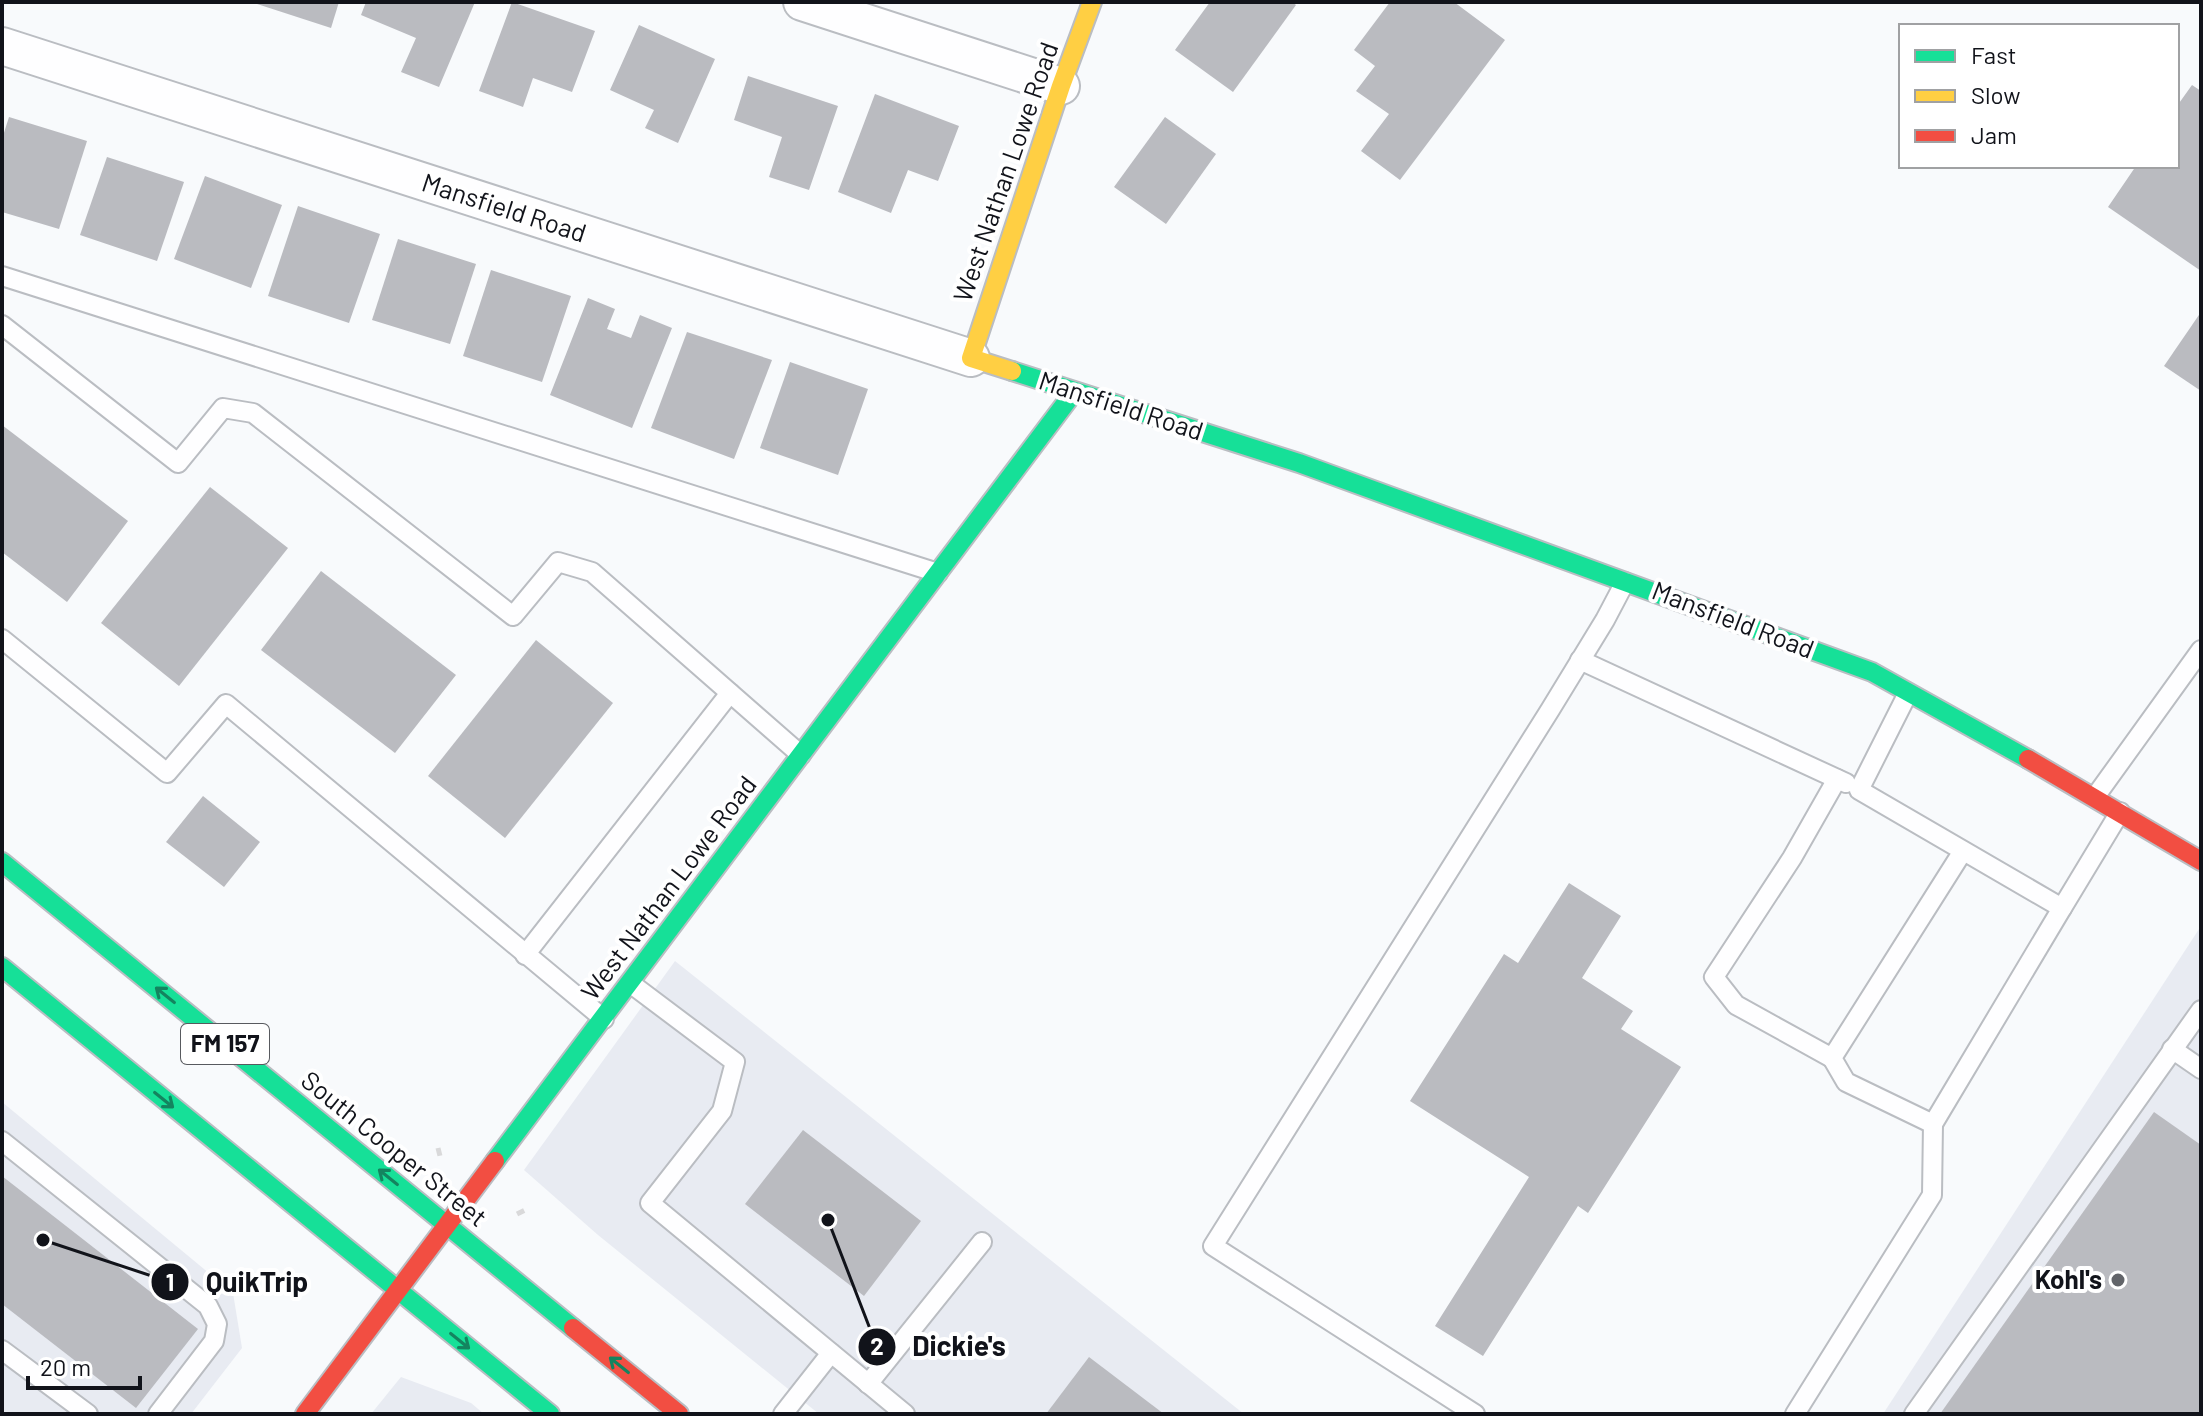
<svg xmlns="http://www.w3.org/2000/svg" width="2203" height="1416" viewBox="0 0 2203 1416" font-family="Barlow,sans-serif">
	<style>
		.built { fill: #e8ebf2 }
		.building { fill: #babbc0 }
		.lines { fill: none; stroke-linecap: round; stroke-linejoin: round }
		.lane-casing { stroke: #babdc2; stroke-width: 22 }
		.street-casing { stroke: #babdc2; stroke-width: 40 }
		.fast-casing { stroke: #babdc2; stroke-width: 22 }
		.slow-casing { stroke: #babdc2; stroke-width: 22 }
		.jam-casing { stroke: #babdc2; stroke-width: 22 }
		.path { stroke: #d9d9da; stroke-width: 5; stroke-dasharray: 8 4; stroke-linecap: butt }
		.lane { stroke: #fefeff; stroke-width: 18 }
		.street { stroke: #fefeff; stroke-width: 36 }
		.fast { stroke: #16e098; stroke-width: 18 }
		.slow { stroke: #ffcf43; stroke-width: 18 }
		.jam { stroke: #f24e42; stroke-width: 18 }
		.oneway { stroke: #14845f }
		.poi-dot { fill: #626469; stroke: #fff; stroke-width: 3 }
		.labels { text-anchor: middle; stroke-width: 8; stroke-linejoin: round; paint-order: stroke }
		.shield { fill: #fff; stroke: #585a5f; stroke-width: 2 }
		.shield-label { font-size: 24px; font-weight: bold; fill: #11131a }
		.street-label { font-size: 26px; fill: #11131a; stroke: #fff }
		.poi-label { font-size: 26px; font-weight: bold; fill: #11131a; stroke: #fff; text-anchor: end }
		.leader { fill: none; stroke: #11131a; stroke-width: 3 }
		.callout-dot { fill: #11131a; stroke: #fff; stroke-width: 3 }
		.mark-label { font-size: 24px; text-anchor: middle; font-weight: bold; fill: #fff }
		.callout-label { font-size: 28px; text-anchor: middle; font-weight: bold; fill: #11131a; stroke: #fff; stroke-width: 8; stroke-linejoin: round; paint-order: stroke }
	</style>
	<rect width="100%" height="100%" fill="#f8fafc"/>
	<g class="built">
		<polygon points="2201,926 2201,1414 1883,1414"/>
		<polygon points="675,961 1244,1414 819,1414 598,1235 524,1170"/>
		<polygon points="2,1102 233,1293 242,1348 191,1414 2,1414"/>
		<polygon points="401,1377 471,1403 484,1414 371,1414"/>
	</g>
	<g class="building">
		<polygon points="251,2 339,2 331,28"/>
		<polygon points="366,2 475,2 439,87 401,72 416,38 361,15"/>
		<polygon points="512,2 595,31 572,92 533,78 523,107 479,91"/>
		<polygon points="1210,2 1292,2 1296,5 1233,92 1175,50"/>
		<polygon points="1390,2 1454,2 1505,40 1400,180 1361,151 1389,114 1356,91 1375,66 1354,50"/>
		<polygon points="639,25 715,59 678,143 645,128 654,110 610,90"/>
		<polygon points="748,76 838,106 809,190 769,177 782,137 734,120"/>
		<polygon points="2192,85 2201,91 2201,271 2108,207 2136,166 2177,166 2177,106"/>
		<polygon points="875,94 959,126 938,181 908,170 891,213 838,192"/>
		<polygon points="9,117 87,141 59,229 2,212 2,139"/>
		<polygon points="1165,117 1216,154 1166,224 1114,187"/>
		<polygon points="107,157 184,182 157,261 80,235"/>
		<polygon points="205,176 282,205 251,288 174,259"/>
		<polygon points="298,206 380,234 349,323 268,296"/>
		<polygon points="398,239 476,264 450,344 372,320"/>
		<polygon points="491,270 571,296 542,382 463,356"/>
		<polygon points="588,298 615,309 607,329 631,338 640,315 672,328 632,428 550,395"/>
		<polygon points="2201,312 2201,391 2164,366"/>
		<polygon points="687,332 772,360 734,459 651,428"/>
		<polygon points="790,362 868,389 838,475 760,448"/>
		<polygon points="2,425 128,521 67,602 2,552"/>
		<polygon points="210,487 288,548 179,686 101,623"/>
		<polygon points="321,571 456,675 395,753 261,650"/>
		<polygon points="536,640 613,703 505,838 428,776"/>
		<polygon points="203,796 260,842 224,887 166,842"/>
		<polygon points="1569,883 1621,916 1582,978 1633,1011 1621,1029 1681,1067 1588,1213 1578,1206 1483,1356 1435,1326 1529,1177 1410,1101 1504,954 1518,963"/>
		<polygon points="2154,1112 2201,1145 2201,1414 1940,1414"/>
		<polygon points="803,1130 921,1221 864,1296 745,1204"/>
		<polygon points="2,1176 198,1329 136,1408 2,1304"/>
		<polygon points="1089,1357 1164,1414 1046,1414"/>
	</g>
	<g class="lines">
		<g class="lane-casing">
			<g id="lane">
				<polyline points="2,276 938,573"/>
				<polyline points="2,325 178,463 223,408 253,413 513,616 558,562 592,572 801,755"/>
				<polyline points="2,639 167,773 226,704 604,1019"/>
				<polyline points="1580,660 1846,783"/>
				<polyline points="2095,797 2201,650"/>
				<polyline points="2062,908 2120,812"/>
				<polyline points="525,955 730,693"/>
				<polyline points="630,983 735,1062 722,1111 650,1203 905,1414"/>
				<polyline points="2172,1049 2201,1069"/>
				<polyline points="1832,1058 1736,1005 1714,977 1792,858 1837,779"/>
				<polyline points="1933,1124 1846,1082 1832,1058 1963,851"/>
				<polyline points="2,1141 208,1306 217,1324 214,1341 158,1414"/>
				<polyline points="2,1350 88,1414"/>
				<polyline points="868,1384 982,1242"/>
				<polyline points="783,1414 831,1353"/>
				<polyline points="1475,1414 1213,1246 1550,710 1605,620 1625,582"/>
				<polyline points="1795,1414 1932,1195 1933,1124 2062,908 1859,790 1908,693"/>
				<polyline points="1914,1414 2201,1010"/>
			</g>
		</g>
		<g class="street-casing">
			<g id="street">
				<polyline points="802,2 1061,86"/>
				<polyline points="2,46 971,358"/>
			</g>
		</g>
		<g class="fast-casing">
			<g id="fast">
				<polyline points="1012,371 1299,463 1872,672 2028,759"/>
				<polyline points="2,862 573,1328"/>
				<polyline points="2,967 550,1414"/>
				<polyline points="495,1161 1074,392"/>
			</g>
		</g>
		<g class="slow-casing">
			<polyline id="slow" points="1012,371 971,358 1061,86 1092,2"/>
		</g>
		<g class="jam-casing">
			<g id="jam">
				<polyline points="2028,759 2201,861"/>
				<polyline points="573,1328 679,1414"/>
				<polyline points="305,1414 495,1161"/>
			</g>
		</g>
		<g class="path">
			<polyline points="438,1148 440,1156"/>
			<polyline points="517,1214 525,1210"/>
		</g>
		<use href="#lane" class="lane"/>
		<use href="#street" class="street"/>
		<use href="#fast" class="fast"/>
		<use href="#slow" class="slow"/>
		<use href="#jam" class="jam"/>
	</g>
	<defs><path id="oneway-shaft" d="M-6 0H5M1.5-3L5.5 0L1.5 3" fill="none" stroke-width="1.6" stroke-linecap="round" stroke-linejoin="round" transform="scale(2)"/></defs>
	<g class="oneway">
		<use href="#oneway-shaft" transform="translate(165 995) rotate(-141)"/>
		<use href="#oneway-shaft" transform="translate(164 1100) rotate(39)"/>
		<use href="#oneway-shaft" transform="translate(388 1177) rotate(-141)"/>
		<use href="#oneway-shaft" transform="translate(460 1341) rotate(39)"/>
		<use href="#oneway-shaft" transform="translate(619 1365) rotate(-141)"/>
	</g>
	<circle class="poi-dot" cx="2118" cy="1280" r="8"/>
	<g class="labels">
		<rect class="shield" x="181" y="1024" width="88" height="40" rx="6"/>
		<g class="shield-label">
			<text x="225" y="1052">FM 157</text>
		</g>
		<g class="street-label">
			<text transform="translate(1006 172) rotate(-71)" y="9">West Nathan Lowe Road</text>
			<text transform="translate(504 208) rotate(18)" y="9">Mansfield Road</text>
			<text transform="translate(1121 406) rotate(18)" y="9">Mansfield Road</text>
			<text transform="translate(1733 620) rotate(21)" y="9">Mansfield Road</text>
			<text transform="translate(669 888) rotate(-53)" y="9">West Nathan Lowe Road</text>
			<text transform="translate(394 1149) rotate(39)" y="9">South Cooper Street</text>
		</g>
		<g class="poi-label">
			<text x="2102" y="1289">Kohl's</text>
		</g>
	</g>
	<path class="leader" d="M43 1240L170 1282M828 1220L877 1347"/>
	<g class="callout-dot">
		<circle cx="43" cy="1240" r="8"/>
		<circle cx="828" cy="1220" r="8"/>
		<circle cx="170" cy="1282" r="20"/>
		<circle cx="877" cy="1347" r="20"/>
	</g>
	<g class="mark-label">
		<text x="170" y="1291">1</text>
		<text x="877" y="1355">2</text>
	</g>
	<g class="callout-label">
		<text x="257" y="1292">QuikTrip</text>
		<text x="959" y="1356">Dickie's</text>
	</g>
	<rect width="2203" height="1416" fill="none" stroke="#11131a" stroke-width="8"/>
	<rect x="1899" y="24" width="280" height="144" fill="#ffffff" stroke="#a0a1a3" stroke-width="2"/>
	<rect x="1915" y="50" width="40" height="12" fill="#16e098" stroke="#a0a1a3" stroke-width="2"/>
	<text x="1971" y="64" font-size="24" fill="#11131a">Fast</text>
	<rect x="1915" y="90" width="40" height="12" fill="#ffcf43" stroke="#a0a1a3" stroke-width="2"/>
	<text x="1971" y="104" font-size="24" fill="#11131a">Slow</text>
	<rect x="1915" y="130" width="40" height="12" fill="#f24e42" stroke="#a0a1a3" stroke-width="2"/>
	<text x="1971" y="144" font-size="24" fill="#11131a">Jam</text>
	<path d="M28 1376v12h112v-12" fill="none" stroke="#11131a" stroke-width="4"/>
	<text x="40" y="1376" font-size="24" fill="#11131a" stroke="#ffffff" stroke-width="6" paint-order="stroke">20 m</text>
</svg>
